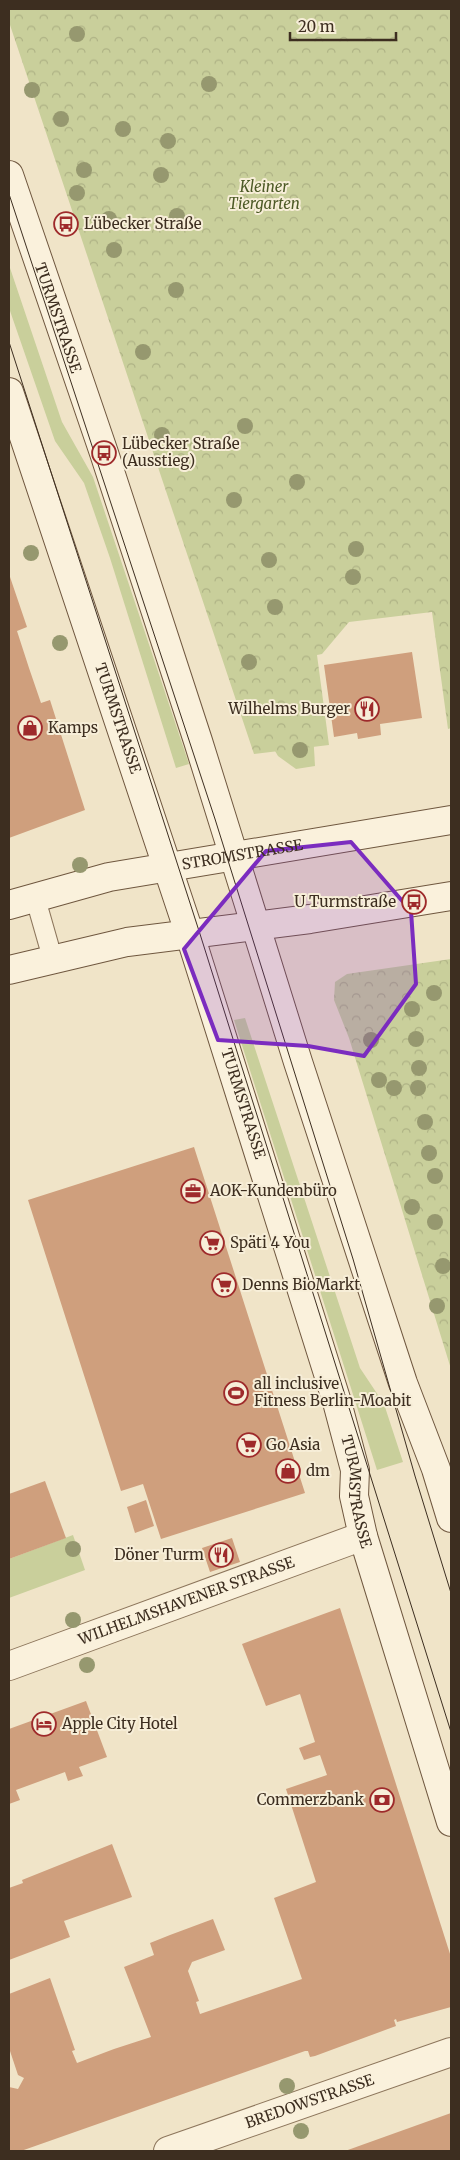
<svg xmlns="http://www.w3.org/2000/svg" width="460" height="2160" viewBox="0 0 460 2160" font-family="Merriweather,serif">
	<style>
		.green { fill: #c9cf9b }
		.park { fill: url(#park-crowns) }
		.building { fill: #cf9f7d }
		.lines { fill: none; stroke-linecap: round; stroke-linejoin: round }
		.lane-casing { stroke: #8d765c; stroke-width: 21 }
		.street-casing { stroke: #8d765c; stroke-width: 30 }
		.secondary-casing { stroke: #6f573f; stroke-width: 30 }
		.lane { stroke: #faf1dc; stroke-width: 19 }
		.street { stroke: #faf1dc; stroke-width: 28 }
		.secondary { stroke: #faf1dc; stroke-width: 28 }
		.tram { stroke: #3d2e20; stroke-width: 1 }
		.tree { fill: #96986f }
		.marked { fill: #7b2cbf; fill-opacity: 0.2; stroke: #7b2cbf; stroke-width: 4; stroke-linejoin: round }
		.labels { text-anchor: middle; stroke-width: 4; stroke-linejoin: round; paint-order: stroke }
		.park-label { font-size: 15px; font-style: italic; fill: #4d5a26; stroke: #f7eed8 }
		.poi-label { font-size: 15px; fill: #3d2e20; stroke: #f7eed8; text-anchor: start }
		.street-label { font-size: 15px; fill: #3d2e20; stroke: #f7eed8 }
	</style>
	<defs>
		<pattern id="park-crowns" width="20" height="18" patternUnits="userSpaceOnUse" patternTransform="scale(1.25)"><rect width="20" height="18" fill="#c9cf9b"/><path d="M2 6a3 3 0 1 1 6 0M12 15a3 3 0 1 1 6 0" fill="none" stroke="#aeb285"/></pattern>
	</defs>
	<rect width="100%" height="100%" fill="#f0e4c8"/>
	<g class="green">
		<polygon points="9,265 62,422 93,477 189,764 176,768 110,558 84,483 55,441 9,308"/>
		<polygon points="313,731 315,766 296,769 278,756 272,746"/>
		<polygon points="245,1018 360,1368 384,1404 403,1462 377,1470 234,1020"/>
		<polygon points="73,1535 85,1570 9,1598 9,1559"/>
	</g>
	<g class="park">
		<polygon points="9,9 451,9 451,728 448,729 432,612 349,622 322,654 317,655 329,745 254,754 9,22"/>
		<polygon points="451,959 451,1369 349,1038 334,1000 335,982 347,974"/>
	</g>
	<g class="building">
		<polygon points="9,574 27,627 17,631 29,668 41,703 50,700 85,810 9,838"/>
		<polygon points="412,652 422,718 380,724 381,735 358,739 357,733 334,737 324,665"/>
		<polygon points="194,1147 305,1493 161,1539 143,1484 121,1491 28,1200"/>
		<polygon points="45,1481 66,1538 9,1559 9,1494"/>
		<polygon points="146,1500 154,1526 135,1533 127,1507"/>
		<polygon points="232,1538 240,1562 210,1572 202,1548"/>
		<polygon points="340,1608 451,1957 451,2007 397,2022 396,2019 394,2020 396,2026 315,2056 310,2057 308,2051 305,2051 21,2151 9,2151 9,2087 18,2089 24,2078 18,2075 9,2048 9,1994 50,1978 75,2050 72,2051 77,2063 114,2049 151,2037 124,1967 154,1955 150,1943 170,1935 213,1919 225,1950 192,1962 188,1971 199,2001 196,2002 200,2014 302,1979 274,1898 316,1882 286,1789 327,1775 320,1755 304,1760 299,1748 315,1742 300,1694 266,1706 242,1644"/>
		<polygon points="86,1701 107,1757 79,1767 83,1776 68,1781 65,1772 16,1790 20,1800 9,1804 9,1729"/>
		<polygon points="112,1844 132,1897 64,1921 70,1937 9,1960 9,1888 23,1883 22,1880"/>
		<polygon points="451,2113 451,2151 345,2151"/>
	</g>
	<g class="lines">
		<g class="lane-casing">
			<polyline id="lane" points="35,897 53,960"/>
		</g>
		<g class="street-casing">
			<g id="street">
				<path id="s1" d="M9,1666L363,1536"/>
				<path id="s2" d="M168,2151L451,2052"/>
			</g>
		</g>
		<g class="secondary-casing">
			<g id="secondary">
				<path id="s3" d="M9,175L104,453L198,741L298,1062L403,1383L436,1469L451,1518"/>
				<path id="s4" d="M9,392L190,935L337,1402L355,1470L354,1496L363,1536L451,1822"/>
				<path id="s5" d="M9,905L109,877L451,820"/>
				<polyline points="9,970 127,942 310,919 451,896"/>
			</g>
		</g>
		<use href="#lane" class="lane"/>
		<use href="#street" class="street"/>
		<use href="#secondary" class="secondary"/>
		<g class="tram">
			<polyline points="9,194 215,819 353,1259 415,1476 451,1593"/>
			<polyline points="9,342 200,934 451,1732"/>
		</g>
	</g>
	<g class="tree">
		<circle cx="77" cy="34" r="8"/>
		<circle cx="209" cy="84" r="8"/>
		<circle cx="32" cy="90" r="8"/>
		<circle cx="61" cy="119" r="8"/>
		<circle cx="123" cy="129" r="8"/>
		<circle cx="168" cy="141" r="8"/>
		<circle cx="84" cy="170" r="8"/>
		<circle cx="161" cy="175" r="8"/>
		<circle cx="77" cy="193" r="8"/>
		<circle cx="177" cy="216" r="8"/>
		<circle cx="109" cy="219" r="8"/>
		<circle cx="114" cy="250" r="8"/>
		<circle cx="176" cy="290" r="8"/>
		<circle cx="143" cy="352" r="8"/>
		<circle cx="245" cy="426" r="8"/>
		<circle cx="162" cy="435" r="8"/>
		<circle cx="297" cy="482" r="8"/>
		<circle cx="234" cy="500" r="8"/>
		<circle cx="356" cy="549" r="8"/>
		<circle cx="31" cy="553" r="8"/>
		<circle cx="269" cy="560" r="8"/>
		<circle cx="353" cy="577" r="8"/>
		<circle cx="275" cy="607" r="8"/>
		<circle cx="60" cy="643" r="8"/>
		<circle cx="249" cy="662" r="8"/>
		<circle cx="300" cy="750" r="8"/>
		<circle cx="80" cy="865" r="8"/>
		<circle cx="434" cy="993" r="8"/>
		<circle cx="412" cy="1009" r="8"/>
		<circle cx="416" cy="1039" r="8"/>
		<circle cx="371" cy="1040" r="8"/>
		<circle cx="419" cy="1068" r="8"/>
		<circle cx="379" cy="1080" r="8"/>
		<circle cx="394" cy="1088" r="8"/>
		<circle cx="418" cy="1088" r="8"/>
		<circle cx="425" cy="1122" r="8"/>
		<circle cx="429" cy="1153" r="8"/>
		<circle cx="435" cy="1176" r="8"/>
		<circle cx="412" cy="1207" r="8"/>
		<circle cx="435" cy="1222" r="8"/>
		<circle cx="443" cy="1266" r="8"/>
		<circle cx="437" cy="1306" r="8"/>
		<circle cx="73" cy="1549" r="8"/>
		<circle cx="73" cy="1620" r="8"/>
		<circle cx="87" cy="1665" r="8"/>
		<circle cx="287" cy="2086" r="8"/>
		<circle cx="301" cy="2131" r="8"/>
	</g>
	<path class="marked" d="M351,842L411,911L416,984L364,1056L308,1046L218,1040L184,949L266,851Z"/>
	<defs>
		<g id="bus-ring" transform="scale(1.25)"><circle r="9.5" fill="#f7eed8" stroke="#9e2a2b" stroke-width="1.5"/><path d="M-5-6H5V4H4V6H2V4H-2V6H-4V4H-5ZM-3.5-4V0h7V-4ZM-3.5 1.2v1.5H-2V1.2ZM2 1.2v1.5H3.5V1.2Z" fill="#9e2a2b"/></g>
		<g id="restaurant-ring" transform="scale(1.25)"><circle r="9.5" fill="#f7eed8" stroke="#9e2a2b" stroke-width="1.5"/><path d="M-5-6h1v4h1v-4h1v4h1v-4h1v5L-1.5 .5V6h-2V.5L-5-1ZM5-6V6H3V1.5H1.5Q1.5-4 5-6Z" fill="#9e2a2b"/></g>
		<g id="shop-ring" transform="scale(1.25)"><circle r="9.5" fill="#f7eed8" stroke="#9e2a2b" stroke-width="1.5"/><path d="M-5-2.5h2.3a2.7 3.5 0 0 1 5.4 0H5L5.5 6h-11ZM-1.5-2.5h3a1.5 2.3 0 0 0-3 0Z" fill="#9e2a2b"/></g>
		<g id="office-ring" transform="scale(1.25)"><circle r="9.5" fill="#f7eed8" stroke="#9e2a2b" stroke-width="1.5"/><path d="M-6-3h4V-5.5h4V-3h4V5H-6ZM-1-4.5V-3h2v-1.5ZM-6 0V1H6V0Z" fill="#9e2a2b"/></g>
		<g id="supermarket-ring" transform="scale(1.25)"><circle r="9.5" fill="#f7eed8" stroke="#9e2a2b" stroke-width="1.5"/><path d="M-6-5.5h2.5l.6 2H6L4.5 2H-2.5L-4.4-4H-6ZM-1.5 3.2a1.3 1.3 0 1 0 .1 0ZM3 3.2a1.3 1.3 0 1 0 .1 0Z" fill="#9e2a2b"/></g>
		<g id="stadium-ring" transform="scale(1.25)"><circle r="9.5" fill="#f7eed8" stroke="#9e2a2b" stroke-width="1.5"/><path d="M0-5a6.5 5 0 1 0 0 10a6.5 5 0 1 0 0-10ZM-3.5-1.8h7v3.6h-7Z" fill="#9e2a2b"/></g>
		<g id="hotel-ring" transform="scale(1.25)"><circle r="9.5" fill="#f7eed8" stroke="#9e2a2b" stroke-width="1.5"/><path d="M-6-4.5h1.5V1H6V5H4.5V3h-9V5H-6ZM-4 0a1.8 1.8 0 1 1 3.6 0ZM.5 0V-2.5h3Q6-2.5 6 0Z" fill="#9e2a2b"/></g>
		<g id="bank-ring" transform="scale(1.25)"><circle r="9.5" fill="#f7eed8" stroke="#9e2a2b" stroke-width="1.5"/><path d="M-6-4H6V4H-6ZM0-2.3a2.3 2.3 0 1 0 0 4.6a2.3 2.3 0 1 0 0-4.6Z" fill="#9e2a2b"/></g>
	</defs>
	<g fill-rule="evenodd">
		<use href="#bus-ring" x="66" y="224"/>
		<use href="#bus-ring" x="104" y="453"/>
		<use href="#restaurant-ring" x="367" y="709"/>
		<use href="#shop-ring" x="30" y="728"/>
		<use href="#bus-ring" x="414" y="902"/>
		<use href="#office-ring" x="193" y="1191"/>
		<use href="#supermarket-ring" x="212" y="1243"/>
		<use href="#supermarket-ring" x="224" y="1285"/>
		<use href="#stadium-ring" x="236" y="1393"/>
		<use href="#supermarket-ring" x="249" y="1445"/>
		<use href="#shop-ring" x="288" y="1471"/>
		<use href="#restaurant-ring" x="221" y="1555"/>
		<use href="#hotel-ring" x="44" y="1724"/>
		<use href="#bank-ring" x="382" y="1800"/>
	</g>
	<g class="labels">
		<g class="park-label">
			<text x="264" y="192">Kleiner<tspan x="264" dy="17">Tiergarten</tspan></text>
		</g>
		<g class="poi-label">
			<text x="84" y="229">Lübecker Straße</text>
			<text x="122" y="449">Lübecker Straße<tspan x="122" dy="17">(Ausstieg)</tspan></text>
			<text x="350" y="714" text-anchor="end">Wilhelms Burger</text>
			<text x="48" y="733">Kamps</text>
			<text x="396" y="907" text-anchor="end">U Turmstraße</text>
			<text x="210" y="1196">AOK-Kundenbüro</text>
			<text x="230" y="1248">Späti 4 You</text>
			<text x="242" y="1290">Denns BioMarkt</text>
			<text x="254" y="1389">all inclusive<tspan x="254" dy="17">Fitness Berlin-Moabit</tspan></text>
			<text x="266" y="1450">Go Asia</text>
			<text x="306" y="1476">dm</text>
			<text x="204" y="1560" text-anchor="end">Döner Turm</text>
			<text x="62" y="1729">Apple City Hotel</text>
			<text x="364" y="1805" text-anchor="end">Commerzbank</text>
		</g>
		<g class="street-label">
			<text dy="5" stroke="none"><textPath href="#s3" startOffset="151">TURMSTRASSE</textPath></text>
			<text dy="5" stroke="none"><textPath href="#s4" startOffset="344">TURMSTRASSE</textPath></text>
			<text dy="5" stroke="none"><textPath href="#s5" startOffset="239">STROMSTRASSE</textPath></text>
			<text dy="5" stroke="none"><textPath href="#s4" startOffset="749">TURMSTRASSE</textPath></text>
			<text dy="5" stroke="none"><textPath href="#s4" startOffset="1154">TURMSTRASSE</textPath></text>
			<text dy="5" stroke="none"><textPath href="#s1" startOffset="189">WILHELMSHAVENER STRASSE</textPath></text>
			<text dy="5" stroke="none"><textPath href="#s2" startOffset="150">BREDOWSTRASSE</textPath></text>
		</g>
	</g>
	<rect width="460" height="2160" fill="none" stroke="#3d2e20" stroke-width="20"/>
	<path d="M290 32v8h106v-8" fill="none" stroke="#3d2e20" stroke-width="2.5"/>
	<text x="298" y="32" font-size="15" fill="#3d2e20" stroke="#f7eed8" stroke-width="4" paint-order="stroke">20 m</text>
</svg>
